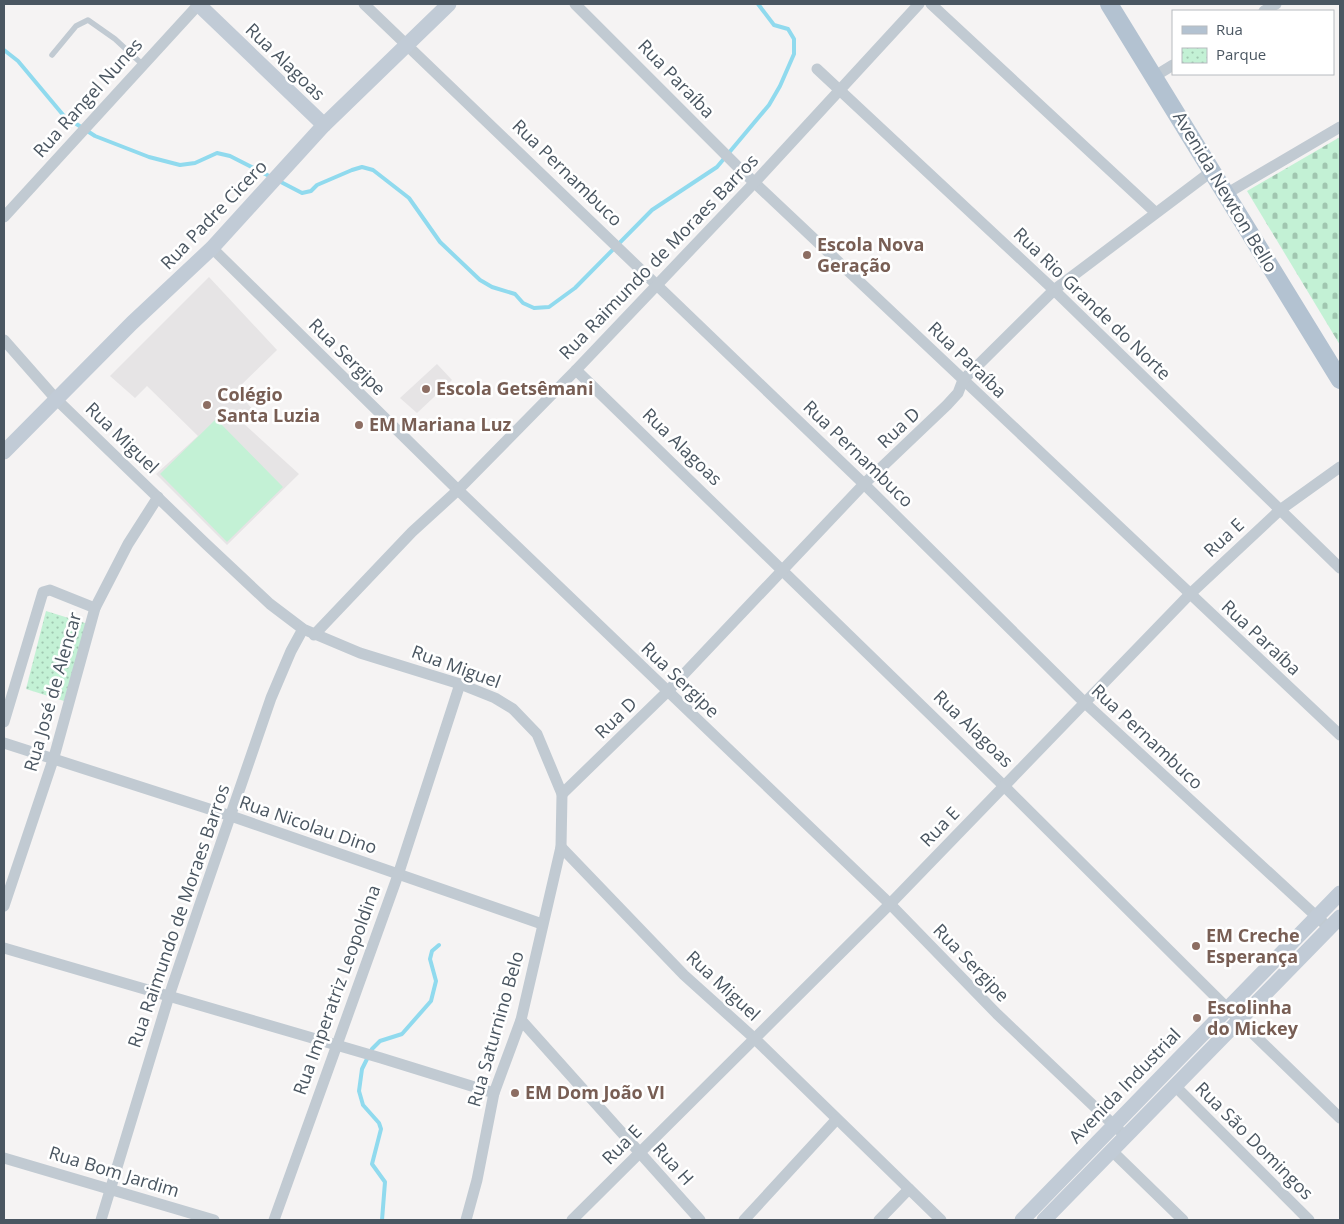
<svg xmlns="http://www.w3.org/2000/svg" width="1344" height="1224" viewBox="0 0 1344 1224" font-family="'Open Sans',sans-serif">
	<style>
		.education { fill: #e6e4e5 }
		.green { fill: #c3f1d5 }
		.cemetery { fill: url(#cemetery-stones) }
		.park { fill: url(#park-dots) }
		.lines { fill: none; stroke-linecap: round; stroke-linejoin: round }
		.stream { stroke: #90daee; stroke-width: 4 }
		.lane { stroke: #c1cad2; stroke-width: 5.5 }
		.street { stroke: #c1cad2; stroke-width: 11 }
		.secondary { stroke: #c1cbd6; stroke-width: 15 }
		.primary { stroke: #b3c2d1; stroke-width: 18 }
		.education-dot { fill: #8d6e63; stroke: #fff; stroke-width: 2 }
		.labels { text-anchor: middle; stroke-width: 5; stroke-linejoin: round; paint-order: stroke }
		.street-label { font-size: 18px; fill: #4a5661; stroke: #fff }
		.education-label { font-size: 18px; font-weight: bold; fill: #785e54; stroke: #fff; text-anchor: start }
	</style>
	<defs>
		<pattern id="cemetery-stones" width="16" height="16" patternUnits="userSpaceOnUse" patternTransform="scale(1.25)"><rect width="16" height="16" fill="#c3f1d5"/><path d="M2 7V4a2 2 0 0 1 4 0v3zM10 15v-3a2 2 0 0 1 4 0v3z" fill="#a0c6b0"/></pattern>
		<pattern id="park-dots" width="8" height="8" patternUnits="userSpaceOnUse" patternTransform="scale(1.25)"><rect width="8" height="8" fill="#c3f1d5"/><path d="M2 2h.1M6 6h.1" fill="none" stroke="#a0c6b0" stroke-width="1.8" stroke-linecap="round"/></pattern>
	</defs>
	<rect width="100%" height="100%" fill="#f5f3f3"/>
	<g class="education">
		<polygon points="209,277 277,350 236,390 254,411 243,423 299,474 227,545 156,474 198,436 147,386 135,398 110,376"/>
		<polygon points="437,364 452,380 417,413 400,398"/>
	</g>
	<polygon class="green" points="216,419 283,487 227,542 160,474"/>
	<polygon class="cemetery" points="1340,137 1340,345 1247,191"/>
	<polygon class="park" points="46,611 88,624 64,701 26,689"/>
	<g class="lines">
		<g class="stream">
			<polyline points="4,50 18,61 64,116 95,136 149,157 180,165 195,163 217,153 230,156 271,177"/>
			<polyline points="277,180 302,193 311,191 317,185 352,170 362,167 373,170 409,198 440,242 480,280 492,287 515,294 523,303 534,308 549,307 575,288 652,210 717,167 769,105 780,86 794,54 794,39 788,29 774,25 758,4"/>
			<polyline points="382,1220 385,1182 372,1164 381,1129 379,1123 363,1105 359,1091 362,1069 372,1049 380,1041 402,1034 431,1001 436,981 430,959 432,951 439,945"/>
		</g>
		<polyline class="lane" points="52,55 76,26 88,20 115,39 142,64"/>
		<g class="street">
			<polyline points="364,4 864,484 1084,702 1329,928"/>
			<polyline points="575,4 739,168 1340,735"/>
			<polyline points="931,4 1155,212"/>
			<polyline points="1264,11 1276,4"/>
			<polyline points="817,69 1054,290 1340,568"/>
			<polyline points="1155,76 1173,65"/>
			<polyline points="1226,194 1340,127"/>
			<polyline points="4,217 199,4"/>
			<polyline points="212,248 458,490 890,904 997,1014 1119,1130"/>
			<polyline points="4,340 56,399 205,543 270,604 303,629 360,653 460,684 495,698 513,709 537,734 562,794 561,847 521,1020 494,1093 477,1180 466,1220"/>
			<polyline points="576,370 1004,786 1240,1021 1340,1118"/>
			<polyline points="314,635 412,532 458,490 576,370 755,182 919,4"/>
			<polyline points="4,722 43,592 50,590 95,608"/>
			<polyline points="4,743 231,816 542,924"/>
			<polyline points="562,794 667,692 864,484 947,405 958,393 963,380 1054,290 1212,171"/>
			<polyline points="561,847 684,975 754,1038 941,1220"/>
			<polyline points="4,906 54,757 95,608 128,544 158,497"/>
			<polyline points="4,948 381,1058 494,1093"/>
			<polyline points="521,1020 700,1220"/>
			<polyline points="1175,1086 1309,1220"/>
			<polyline points="1112,1151 1183,1220"/>
			<polyline points="4,1158 214,1220"/>
			<polyline points="101,1220 169,996 199,907 271,698 291,651 303,629"/>
			<polyline points="274,1220 398,875 460,684"/>
			<polyline points="572,1220 890,904 1189,595 1280,510 1340,467"/>
			<polyline points="744,1220 836,1120"/>
			<polyline points="879,1220 909,1189"/>
		</g>
		<g class="secondary">
			<polyline points="198,4 324,125"/>
			<polyline points="4,452 132,323 212,248 324,125 449,4"/>
			<polyline points="1022,1220 1340,893"/>
			<polyline points="1044,1220 1340,917"/>
		</g>
		<polyline class="primary" points="1109,4 1340,380"/>
	</g>
	<g class="education-dot">
		<circle cx="807" cy="255" r="5"/>
		<circle cx="426" cy="389" r="5"/>
		<circle cx="207" cy="405" r="5"/>
		<circle cx="359" cy="425" r="5"/>
		<circle cx="1196" cy="946" r="5"/>
		<circle cx="1197" cy="1018" r="5"/>
		<circle cx="515" cy="1093" r="5"/>
	</g>
	<g class="labels">
		<g class="street-label">
			<text transform="translate(285 62) rotate(44)" y="6">Rua Alagoas</text>
			<text transform="translate(676 79) rotate(46)" y="6">Rua Paraíba</text>
			<text transform="translate(88 98) rotate(-48)" y="6">Rua Rangel Nunes</text>
			<text transform="translate(567 173) rotate(44)" y="6">Rua Pernambuco</text>
			<text transform="translate(1225 192) rotate(59)" y="6">Avenida Newton Bello</text>
			<text transform="translate(214 215) rotate(-46)" y="6">Rua Padre Cicero</text>
			<text transform="translate(659 257) rotate(-46)" y="6">Rua Raimundo de Moraes Barros</text>
			<text transform="translate(1092 304) rotate(44)" y="6">Rua Rio Grande do Norte</text>
			<text transform="translate(347 357) rotate(45)" y="6">Rua Sergipe</text>
			<text transform="translate(967 360) rotate(44)" y="6">Rua Paraíba</text>
			<text transform="translate(899 428) rotate(-43)" y="6">Rua D</text>
			<text transform="translate(122 438) rotate(44)" y="6">Rua Miguel</text>
			<text transform="translate(682 447) rotate(44)" y="6">Rua Alagoas</text>
			<text transform="translate(858 454) rotate(44)" y="6">Rua Pernambuco</text>
			<text transform="translate(1224 538) rotate(-43)" y="6">Rua E</text>
			<text transform="translate(1261 638) rotate(43)" y="6">Rua Paraíba</text>
			<text transform="translate(456 667) rotate(20)" y="6">Rua Miguel</text>
			<text transform="translate(680 680) rotate(44)" y="6">Rua Sergipe</text>
			<text transform="translate(53 692) rotate(-74)" y="6">Rua José de Alencar</text>
			<text transform="translate(616 718) rotate(-44)" y="6">Rua D</text>
			<text transform="translate(973 729) rotate(44)" y="6">Rua Alagoas</text>
			<text transform="translate(1147 737) rotate(43)" y="6">Rua Pernambuco</text>
			<text transform="translate(308 825) rotate(19)" y="6">Rua Nicolau Dino</text>
			<text transform="translate(940 827) rotate(-46)" y="6">Rua E</text>
			<text transform="translate(179 916) rotate(-71)" y="6">Rua Raimundo de Moraes Barros</text>
			<text transform="translate(971 963) rotate(46)" y="6">Rua Sergipe</text>
			<text transform="translate(723 986) rotate(43)" y="6">Rua Miguel</text>
			<text transform="translate(337 990) rotate(-70)" y="6">Rua Imperatriz Leopoldina</text>
			<text transform="translate(496 1029) rotate(-74)" y="6">Rua Saturnino Belo</text>
			<text transform="translate(1125 1086) rotate(-46)" y="6">Avenida Industrial</text>
			<text transform="translate(1254 1141) rotate(45)" y="6">Rua São Domingos</text>
			<text transform="translate(622 1145) rotate(-45)" y="6">Rua E</text>
			<text transform="translate(673 1164) rotate(48)" y="6">Rua H</text>
			<text transform="translate(114 1172) rotate(17)" y="6">Rua Bom Jardim</text>
		</g>
		<g class="education-label">
			<text x="817" y="251">Escola Nova<tspan x="817" dy="21">Geração</tspan></text>
			<text x="436" y="395">Escola Getsêmani</text>
			<text x="217" y="401">Colégio<tspan x="217" dy="21">Santa Luzia</tspan></text>
			<text x="369" y="431">EM Mariana Luz</text>
			<text x="1206" y="942">EM Creche<tspan x="1206" dy="21">Esperança</tspan></text>
			<text x="1207" y="1014">Escolinha<tspan x="1207" dy="21">do Mickey</tspan></text>
			<text x="525" y="1099">EM Dom João VI</text>
		</g>
	</g>
	<rect width="1344" height="1224" fill="none" stroke="#4a5661" stroke-width="10"/>
	<rect x="1172" y="10" width="162" height="65" fill="#ffffff" stroke="#b7bbc0"/>
	<rect x="1182" y="26" width="25" height="8" fill="#b3c2d1" stroke="#b7bbc0"/>
	<text x="1216" y="35" font-size="15" fill="#4a5661">Rua</text>
	<rect x="1182" y="48" width="25" height="15" fill="url(#park-dots)" stroke="#b7bbc0"/>
	<text x="1216" y="60" font-size="15" fill="#4a5661">Parque</text>
</svg>
